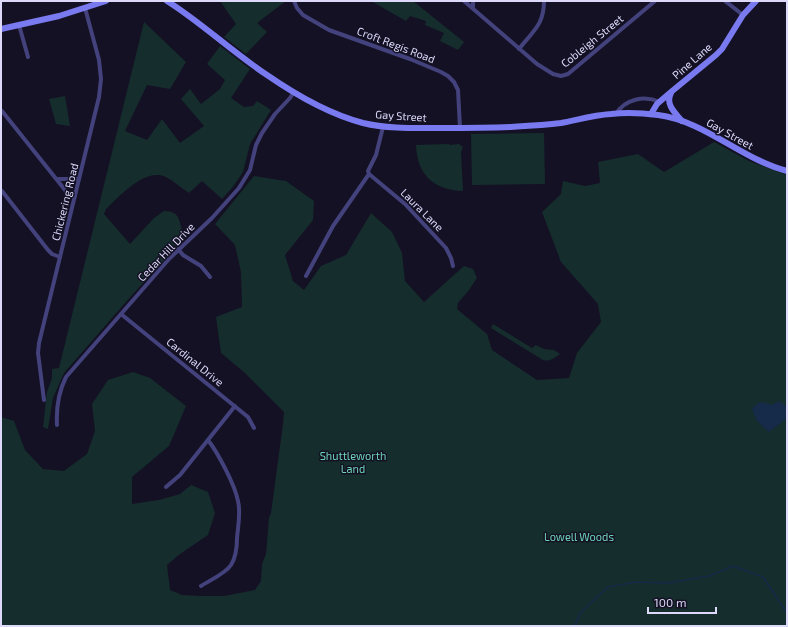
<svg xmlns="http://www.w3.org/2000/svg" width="788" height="627" viewBox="0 0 788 627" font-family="'Exo 2',sans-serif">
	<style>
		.green { fill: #152d2c }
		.water { fill: #162b49 }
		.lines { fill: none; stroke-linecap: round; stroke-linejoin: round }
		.stream { stroke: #162b49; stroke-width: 1.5 }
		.street { stroke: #43427d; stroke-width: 4 }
		.secondary { stroke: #7a7af0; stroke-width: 6 }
		.labels { text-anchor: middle; stroke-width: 3; stroke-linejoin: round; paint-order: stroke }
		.street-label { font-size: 11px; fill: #dcd9fb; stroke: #141124 }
		.park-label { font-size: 11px; fill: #6cd3b7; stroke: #141124 }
	</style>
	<rect width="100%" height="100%" fill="#141124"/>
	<g class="green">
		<polygon points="220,1 286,1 257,23 267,32 246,54 224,37 236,24"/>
		<polygon points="371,1 413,1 464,42 458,50 440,41 444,33 425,25 426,21 410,16 406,21"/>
		<path d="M144,22L186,62L170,89L147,85L125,131L147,140L162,119L180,143L204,126L181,99L190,89L201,104L220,89L225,80L207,64L220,46L250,69L231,98L244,107L253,106L257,101L271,110L250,144L243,172L232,188L222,199L202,181L189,193C181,188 174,181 166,177C145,167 119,197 106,209L104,214L130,244L154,218L164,211C184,211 177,226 186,237L132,295L64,373L53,398L48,429L43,427L47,392L52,378V369L59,368Z"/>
		<polygon points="65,96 70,126 56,124 49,99"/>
		<polygon points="544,133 545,184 472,185 471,134"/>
		<polygon points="714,142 749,161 787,175 787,626 1,626 1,417 14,421 25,450 43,469 64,471 87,454 95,431 92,404 108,380 133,372 150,378 186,406 169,446 132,477 132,504 159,500 180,494 191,485 208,492 215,513 208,535 180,554 167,565 170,590 182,595 201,596 224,596 255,590 261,581 262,564 266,554 269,518 271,513 283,424 284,412 245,373 221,353 216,317 242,307 241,272 235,245 215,224 254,176 286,181 314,201 313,220 285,255 293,281 304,290 321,266 346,255 371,213 392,232 402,253 405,281 424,302 464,266 473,269 477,278 469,290 458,303 457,309 487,334 492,350 537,380 569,378 577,353 601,322 598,304 561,262 542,212 561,194 563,181 585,186 600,183 598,162 638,154 664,172"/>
		<path d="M449,144V145L459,144L463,147L461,152L463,191C434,190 417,175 416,145Z"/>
		<path d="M493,324L532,348L536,345L544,349L554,350L560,354C554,358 550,362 543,360L491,328Z"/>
	</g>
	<path class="water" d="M779,401L787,407V418L769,432L757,421L752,409C759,400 762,402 772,405Z"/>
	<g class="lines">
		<polyline class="stream" points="575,626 580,613 608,587 636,582 668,583 709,576 733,566 763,577 787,613"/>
		<g class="street">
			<polyline points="294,1 297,8 303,15 329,30 410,59 441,72 448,76 454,82 458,90 460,128"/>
			<polyline points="464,1 537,64 553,74 561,76 568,74 655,1"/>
			<polyline points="473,1 473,7"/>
			<polyline points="725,1 743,15"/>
			<polyline points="19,25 28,57"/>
			<path d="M519,49C533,31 544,25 544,1"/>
			<polyline points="2,111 65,190 67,193 75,196"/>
			<path d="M616,114C625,99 644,95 660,102"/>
			<polyline points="369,174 405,204 446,248 451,258 453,266"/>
			<polyline points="57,179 79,179"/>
			<polyline points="2,191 48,250 52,254 60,257"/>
			<polyline points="178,249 183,255 201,266 210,277"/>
			<polyline points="306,276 333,226 369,174 368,171 376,155 383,127"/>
			<polyline points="121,314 248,417 254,428"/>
			<polyline points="44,400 38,353 39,343 99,97 101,79 99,60 85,8"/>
			<path d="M57,425C56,407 58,393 66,377L169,259L212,218L239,188L250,170L256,145L262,133L275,114L290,98L294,92"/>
			<polyline points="166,487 180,475 235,406"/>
			<path d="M201,586C210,580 225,574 231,565C236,557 237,547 237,538C238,526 241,513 238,501C235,485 218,453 208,440"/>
		</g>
		<g class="secondary">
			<path d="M167,1C202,23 232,52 267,75C296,95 329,114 363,123C388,129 414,128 440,128C464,128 487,128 511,127C527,126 544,125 561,123C577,120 594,115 611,114C626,112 643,113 658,115C705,121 741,159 787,171"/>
			<polyline points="1,29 59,16 106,1"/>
			<path d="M671,93C665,104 675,113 682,121"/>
			<polyline points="651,114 657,104 671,92 716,55 722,49 743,15 756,1"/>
		</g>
	</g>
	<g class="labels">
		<g class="street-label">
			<text transform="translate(592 41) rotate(-39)" y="4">Cobleigh Street</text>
			<text transform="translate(396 45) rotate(21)" y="4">Croft Regis Road</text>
			<text transform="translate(692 61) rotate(-41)" y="4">Pine Lane</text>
			<text transform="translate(401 116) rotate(4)" y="4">Gay Street</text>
			<text transform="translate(730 134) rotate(29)" y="4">Gay Street</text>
			<text transform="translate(65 202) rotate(-76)" y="4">Chickering Road</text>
			<text transform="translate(422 210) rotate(45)" y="4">Laura Lane</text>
			<text transform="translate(166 252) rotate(-46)" y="4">Cedar Hill Drive</text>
			<text transform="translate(195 362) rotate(39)" y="4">Cardinal Drive</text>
		</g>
		<g class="park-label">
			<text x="353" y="460">Shuttleworth<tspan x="353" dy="13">Land</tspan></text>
			<text x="579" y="541">Lowell Woods</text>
		</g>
	</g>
	<rect width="788" height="627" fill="none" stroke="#dcd9fb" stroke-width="4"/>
	<path d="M648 607v6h68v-6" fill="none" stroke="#dcd9fb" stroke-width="2"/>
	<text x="654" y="607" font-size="12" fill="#dcd9fb" stroke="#141124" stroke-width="3" paint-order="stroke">100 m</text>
</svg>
